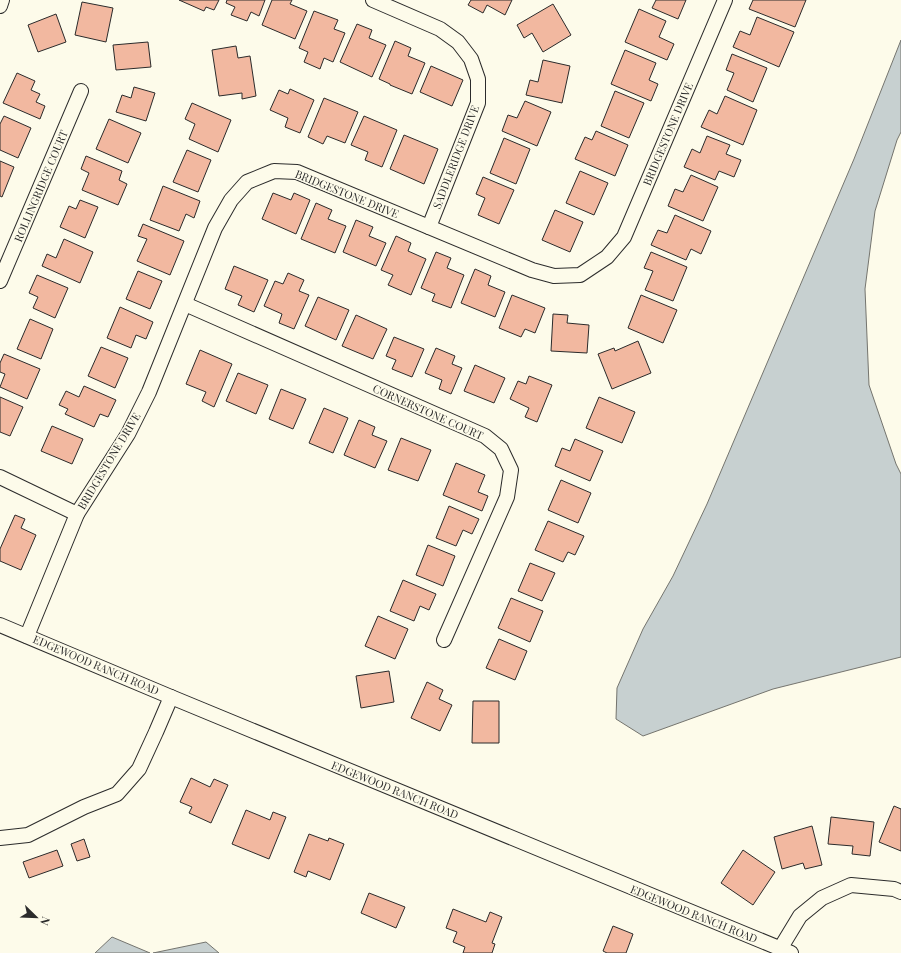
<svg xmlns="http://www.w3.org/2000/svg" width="901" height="953" viewBox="0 0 901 953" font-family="'Playfair Display',serif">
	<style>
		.water { fill: #c7d0d0; stroke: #74746e }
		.building { fill: #f2b8a0; stroke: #2b2b2b }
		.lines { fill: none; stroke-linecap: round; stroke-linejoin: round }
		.minor-casing { stroke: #2b2b2b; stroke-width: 16 }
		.minor { stroke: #fdfbea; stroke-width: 14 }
		.labels { text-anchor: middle; stroke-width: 3; stroke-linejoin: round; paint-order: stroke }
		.street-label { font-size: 11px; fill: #2b2b2b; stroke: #fdfbea }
	</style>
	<rect width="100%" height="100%" fill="#fdfbea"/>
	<g class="water">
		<polygon points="901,40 901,132 897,140 875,211 865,289 869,385 896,464 901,474 901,657 773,689 643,736 616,719 617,688 643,629 673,576 707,504 799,288 854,159"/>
		<polygon points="112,937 150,953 95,953"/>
		<polygon points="206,942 219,953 153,953"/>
	</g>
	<g class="building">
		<polygon points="179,0 219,0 214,10 206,7 204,11"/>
		<polygon points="227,0 265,0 259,16 251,12 247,21 231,15 235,7 226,3"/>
		<polygon points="272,0 292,0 290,4 307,11 295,39 262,25"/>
		<polygon points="471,0 512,0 505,15 487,5 483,13 468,5"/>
		<polygon points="656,0 686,0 678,19 652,8"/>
		<polygon points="753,0 806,0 795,27 749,9"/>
		<polygon points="82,2 113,8 106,42 75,35"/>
		<polygon points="553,4 571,35 543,52 532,33 524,38 517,25"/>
		<polygon points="639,9 666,21 659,37 674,44 667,60 625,42"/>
		<polygon points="314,11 338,20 334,29 345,33 333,62 324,58 320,69 304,62 308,52 299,48"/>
		<polygon points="56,14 66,42 38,52 28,25"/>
		<polygon points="757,17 794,32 779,67 733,47 740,31 750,35"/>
		<polygon points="357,24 372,30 369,38 386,45 372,77 340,62"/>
		<polygon points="395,41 411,48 408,56 425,63 412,94 390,85 390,84 379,79"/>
		<polygon points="148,42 151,67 116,70 113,45"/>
		<polygon points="236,46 238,58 250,56 256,96 242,99 242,93 219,96 212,50"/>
		<polygon points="625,50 656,63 649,80 658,84 651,101 611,84"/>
		<polygon points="732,54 767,68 753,102 727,90 734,73 726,70"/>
		<polygon points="543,60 570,66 562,103 526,95 530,80 538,82"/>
		<polygon points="431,66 463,80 452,106 420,92"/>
		<polygon points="17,73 35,81 31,90 40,94 36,102 45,106 40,119 3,103"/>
		<polygon points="134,87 155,93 146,121 116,112 122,95 131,98"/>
		<polygon points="290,89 314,100 300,133 285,127 288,118 270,110 279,90 288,94"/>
		<polygon points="615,91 644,103 629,138 601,126"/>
		<polygon points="725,96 757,110 743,145 701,127 709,110 717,114"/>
		<polygon points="324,98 358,112 345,143 327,136 323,144 308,137"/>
		<polygon points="525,101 551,112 537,146 502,131 508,115 517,118"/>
		<polygon points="192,103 231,120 218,152 189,139 195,124 185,119"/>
		<polygon points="4,116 31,128 18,158 0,150 0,124"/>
		<polygon points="364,116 397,130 382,167 365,160 368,152 351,145"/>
		<polygon points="109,119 141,133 128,163 96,149"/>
		<polygon points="596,131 628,145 615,176 575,159 585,137 592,140"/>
		<polygon points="404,135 438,149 424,184 390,169"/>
		<polygon points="707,136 730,145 726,154 741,160 734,177 719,171 715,180 684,167 692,149 700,153"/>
		<polygon points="504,138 530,149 516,184 490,173"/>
		<polygon points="187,150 211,160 198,192 173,182"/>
		<polygon points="86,156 122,171 119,180 127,184 118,205 82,190 89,173 81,169"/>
		<polygon points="0,161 14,167 2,197 0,196"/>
		<polygon points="580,171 608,183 594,215 566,203"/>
		<polygon points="691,175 718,187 703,221 668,206 675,189 683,192"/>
		<polygon points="483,177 514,190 499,224 478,215 485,198 476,194"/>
		<polygon points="163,186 200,201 194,218 186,214 179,231 150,220"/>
		<polygon points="273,193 291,200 294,193 310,200 296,234 262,219"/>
		<polygon points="80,200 98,207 85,238 60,227 69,206 76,209"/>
		<polygon points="316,203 332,210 328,219 346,226 335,253 301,239"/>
		<polygon points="555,210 583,222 570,252 542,240"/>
		<polygon points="675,215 711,231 701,254 691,249 686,260 651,245 658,230 667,233"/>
		<polygon points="356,220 373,227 369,236 386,243 376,266 343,252"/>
		<polygon points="143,224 184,241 170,275 137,261 147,239 138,236"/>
		<polygon points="396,236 411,243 408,251 426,259 411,295 388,285 393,275 381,270"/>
		<polygon points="64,239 93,252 80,283 42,266 47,254 56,258"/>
		<polygon points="436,252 451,258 447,268 464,275 451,308 432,301 435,294 421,288"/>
		<polygon points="651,252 687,267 673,301 645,290 653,271 644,268"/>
		<polygon points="234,266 268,280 254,312 238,305 242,296 225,289"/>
		<polygon points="475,269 491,276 488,285 505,292 495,317 461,303"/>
		<polygon points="138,271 162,281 150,309 126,299"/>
		<polygon points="288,273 304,280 299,291 309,295 294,329 279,323 282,314 264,306 275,281 283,284"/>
		<polygon points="37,275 68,288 55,318 33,308 38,297 29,293"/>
		<polygon points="512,295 545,308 535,333 525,329 521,337 499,328"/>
		<polygon points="641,295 677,310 663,343 628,328"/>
		<polygon points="318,297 349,310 336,340 305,326"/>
		<polygon points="120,307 153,322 146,339 136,335 131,348 107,338"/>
		<polygon points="553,314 568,315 567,323 589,325 587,353 551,351"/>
		<polygon points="356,315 387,329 373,359 342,346"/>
		<polygon points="30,319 53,329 41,359 17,349"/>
		<polygon points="394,337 424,349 412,377 392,369 396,360 386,356"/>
		<polygon points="638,341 651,373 612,389 598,354 614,348 615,351"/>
		<polygon points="101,347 128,358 115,388 88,376"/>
		<polygon points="436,348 455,356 452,364 462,368 451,394 439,389 442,380 425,373"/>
		<polygon points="200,350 232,364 214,407 202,401 206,392 186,384"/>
		<polygon points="4,354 40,369 27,399 0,387 5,374 0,372 0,363"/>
		<polygon points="475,365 505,378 494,403 464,391"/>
		<polygon points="238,373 268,385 256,414 226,401"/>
		<polygon points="529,376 552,385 537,422 525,417 529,408 510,399 518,381 526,384"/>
		<polygon points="84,386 116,400 108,417 100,414 94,427 65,414 68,409 59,405 66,391 79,397"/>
		<polygon points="281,389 306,399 293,429 269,419"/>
		<polygon points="0,397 23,407 10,436 0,432"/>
		<polygon points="599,397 635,412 622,443 586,428"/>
		<polygon points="324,408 348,418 333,453 309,443"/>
		<polygon points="359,420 375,427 372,435 387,441 375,468 344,455"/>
		<polygon points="52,426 83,439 72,464 41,451"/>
		<polygon points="401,438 431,450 418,481 388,470"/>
		<polygon points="575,439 603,451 590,481 555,466 562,448 570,451"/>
		<polygon points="456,463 485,475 478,492 488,496 482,511 443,495"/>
		<polygon points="561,480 591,493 578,523 548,510"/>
		<polygon points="449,506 479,519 472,534 463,530 456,546 436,538"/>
		<polygon points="15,515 25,519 21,528 36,535 21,570 0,561 0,549"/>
		<polygon points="548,521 584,536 575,555 568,552 563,562 535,550"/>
		<polygon points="428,545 455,556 443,586 416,575"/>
		<polygon points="530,563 555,573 542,601 518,591"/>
		<polygon points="403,580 436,594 429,610 420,606 414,621 390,611"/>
		<polygon points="511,598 543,611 530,642 498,628"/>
		<polygon points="378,616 408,629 395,659 365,646"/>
		<polygon points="499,639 527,651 515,680 486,668"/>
		<polygon points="389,671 394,702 361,708 356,676"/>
		<polygon points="427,682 443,690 439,699 452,705 440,731 411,718"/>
		<polygon points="473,701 499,701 499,743 472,743"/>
		<polygon points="191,778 210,787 214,779 228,785 211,823 189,813 192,807 180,802"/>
		<polygon points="894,806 901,809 901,851 879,842"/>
		<polygon points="246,810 270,820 273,812 286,817 269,859 232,844"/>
		<polygon points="831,817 874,822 870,856 852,854 853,846 828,844"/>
		<polygon points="812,826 822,865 805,869 803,863 782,869 774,837"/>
		<polygon points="309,834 328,841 329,838 344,844 330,880 308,871 306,877 294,872"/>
		<polygon points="84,839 90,857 77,861 71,844"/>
		<polygon points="57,850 63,866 29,878 23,862"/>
		<polygon points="743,850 775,872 753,905 721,883"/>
		<polygon points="369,893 405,907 396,928 361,913"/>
		<polygon points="453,909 486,922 490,912 502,917 492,943 495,944 492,953 463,953 465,947 453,942 457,932 446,928"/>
		<polygon points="613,926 633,934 626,953 607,953 603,951"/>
	</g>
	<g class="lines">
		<g class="minor-casing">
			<g id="minor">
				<polyline points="373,0 440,29 458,42 471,59 478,79 478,103 429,227"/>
				<polyline points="0,6 2,0"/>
				<polyline points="0,281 81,91"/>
				<polyline points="185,304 485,436 501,449 511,470 507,497 444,640"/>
				<polyline points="0,477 77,514"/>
				<polyline points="0,625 171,697 791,953"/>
				<polyline points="27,636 77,514 128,434 149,392 215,228 231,200 247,182 274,171 297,172 532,270 554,276 580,275 607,257 624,237 725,0"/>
				<polyline points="0,838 28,835 84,807 117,794 139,769 156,732 171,697"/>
				<polyline points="780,949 800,916 822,898 851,885 894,889 901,892"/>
			</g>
		</g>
		<use href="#minor" class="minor"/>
	</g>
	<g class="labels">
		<g class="street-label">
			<text transform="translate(668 134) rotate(-67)" y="4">BRIDGESTONE DRIVE</text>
			<text transform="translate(456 157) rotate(-69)" y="4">SADDLERIDGE DRIVE</text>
			<text transform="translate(41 186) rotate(-67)" y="4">ROLLINGRIDGE COURT</text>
			<text transform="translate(347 194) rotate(22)" y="4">BRIDGESTONE DRIVE</text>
			<text transform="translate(428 412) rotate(24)" y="4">CORNERSTONE COURT</text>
			<text transform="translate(109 461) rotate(-59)" y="4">BRIDGESTONE DRIVE</text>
			<text transform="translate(96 665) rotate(23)" y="4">EDGEWOOD RANCH ROAD</text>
			<text transform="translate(395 790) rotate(22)" y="4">EDGEWOOD RANCH ROAD</text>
			<text transform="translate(694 914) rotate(22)" y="4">EDGEWOOD RANCH ROAD</text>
		</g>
	</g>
	<g transform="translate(36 917) rotate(113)" stroke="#fdfbea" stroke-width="3" paint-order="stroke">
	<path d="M0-3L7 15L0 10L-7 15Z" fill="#2b2b2b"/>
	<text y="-6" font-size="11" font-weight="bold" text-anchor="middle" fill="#2b2b2b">N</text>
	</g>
</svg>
